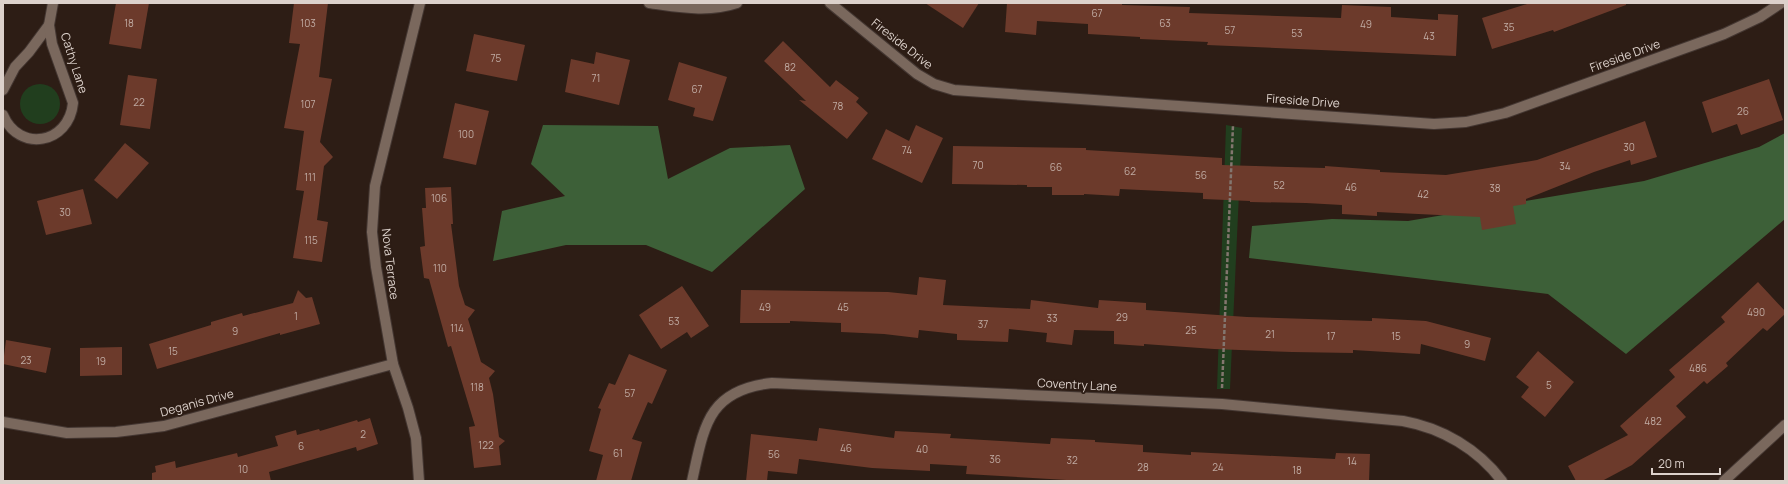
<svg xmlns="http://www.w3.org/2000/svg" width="1788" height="484" viewBox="0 0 1788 484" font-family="Manrope,sans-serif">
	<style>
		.green { fill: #213e1e }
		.forest { fill: #3d6038 }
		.building { fill: #6c3a2b }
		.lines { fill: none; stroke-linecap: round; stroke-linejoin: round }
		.minor-casing { stroke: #443732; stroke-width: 12 }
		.path { stroke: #83766f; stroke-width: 2.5; stroke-dasharray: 4 2; stroke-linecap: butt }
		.minor { stroke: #7a685d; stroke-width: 10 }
		.labels { text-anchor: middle; stroke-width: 3.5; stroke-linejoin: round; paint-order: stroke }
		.number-label { font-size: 10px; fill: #c0aba3 }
		.street-label { font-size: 12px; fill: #dcd1cb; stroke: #2d1d15 }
	</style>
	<rect width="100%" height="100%" fill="#2d1d15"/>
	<g class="green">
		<circle cx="40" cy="104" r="20"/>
		<polygon points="1226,125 1242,128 1230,389 1217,389"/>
	</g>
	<g class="forest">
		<polygon points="543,125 658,126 668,179 730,148 790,145 805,189 712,272 646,245 566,245 493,261 502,211 565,196 531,164"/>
		<polygon points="1785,133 1785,219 1626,354 1548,294 1249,258 1252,226 1332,219 1408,221 1644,181 1759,147"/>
	</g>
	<g class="building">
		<polygon points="116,3 149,3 141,49 109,44"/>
		<polygon points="294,3 328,3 319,77 332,79 320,142 333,157 324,166 317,220 328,222 322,262 293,258 304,191 296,190 304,131 284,128 300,44 289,43"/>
		<polygon points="925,3 979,3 963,28"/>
		<polygon points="1007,3 1122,3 1122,5 1190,7 1189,13 1341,18 1342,5 1391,7 1391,17 1438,20 1438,14 1458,15 1456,56 1207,45 1208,42 1140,39 1140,37 1088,34 1088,24 1037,21 1036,35 1005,32"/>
		<polygon points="1530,3 1626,3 1626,5 1554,32 1553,30 1492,49 1482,18"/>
		<polygon points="474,34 525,45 517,81 466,71"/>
		<polygon points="783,41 830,87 836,80 859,98 856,102 868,113 847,139 799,100 806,101 764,61"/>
		<polygon points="596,52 630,60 619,105 565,92 571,59 594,64"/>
		<polygon points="679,62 727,77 713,121 693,116 695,108 668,100"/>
		<polygon points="128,75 157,79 150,129 120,125"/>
		<polygon points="1769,79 1783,120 1741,135 1737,124 1712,133 1702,102"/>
		<polygon points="455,103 489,111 476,165 443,158"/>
		<polygon points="1645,121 1657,157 1631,165 1630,160 1594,172 1526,199 1526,204 1513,206 1516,224 1482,230 1480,217 1377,212 1377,216 1342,214 1342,205 1306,203 1250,202 1250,201 1203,199 1203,193 1120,189 1119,196 1084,194 1084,195 1052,195 1052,187 1027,187 1027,185 952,184 953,146 1086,148 1086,150 1222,158 1222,165 1325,168 1325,166 1380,170 1380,172 1446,175 1537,160"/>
		<polygon points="916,125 943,138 922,183 872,159 886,129 909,141"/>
		<polygon points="125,143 149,163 117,199 94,180"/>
		<polygon points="451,187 453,224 451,224 459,286 465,305 475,310 468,319 481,362 495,371 489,378 493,394 499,437 505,441 499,446 501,465 474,468 469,427 475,426 451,346 448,347 429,279 424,278 420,247 425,246 422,208 426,208 425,188"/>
		<polygon points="83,189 92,224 46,235 37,201"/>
		<polygon points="919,277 946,280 943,305 1030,309 1031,300 1098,308 1099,300 1146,303 1146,310 1247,317 1372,321 1372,318 1426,321 1491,338 1485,361 1421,344 1420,354 1353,350 1353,353 1292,352 1214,349 1144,344 1144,346 1114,344 1114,331 1074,330 1072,345 1046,342 1047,333 1009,329 1008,342 957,340 957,334 919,330 918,338 884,334 841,332 841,323 790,321 790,323 740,323 741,290 888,292 917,295"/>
		<polygon points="1758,282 1785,311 1785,314 1767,331 1763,328 1726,363 1728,366 1707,384 1704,381 1676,406 1686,417 1632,465 1602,481 1576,481 1568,466 1628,435 1620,426 1675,377 1669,370 1725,322 1721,317"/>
		<polygon points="682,286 709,326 691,338 687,332 661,349 639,315"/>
		<polygon points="298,290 306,298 312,297 320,324 280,335 280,333 157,369 149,344 211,325 211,322 242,313 243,316 293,303"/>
		<polygon points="6,340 51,348 46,373 3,364"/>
		<polygon points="122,347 122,375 80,376 80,348"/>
		<polygon points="1538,351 1574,382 1545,417 1521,397 1529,387 1516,377"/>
		<polygon points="629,354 667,370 652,404 648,402 632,439 642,442 631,481 596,481 603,455 589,451 601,409 598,408 609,383 615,385"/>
		<polygon points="370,418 378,444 357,451 356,447 269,472 271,481 152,481 152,473 156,472 155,466 175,461 176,468 237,453 238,457 278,446 275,436 296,430 297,435 319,429 320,431 357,420 358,422"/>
		<polygon points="819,428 894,438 895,431 951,434 950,438 1050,444 1051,438 1095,440 1095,442 1143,445 1143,452 1191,455 1191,452 1335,459 1336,453 1370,454 1369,481 1083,481 966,474 967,466 930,464 930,471 872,468 799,459 797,474 768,471 767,481 746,481 751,434 817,441"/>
	</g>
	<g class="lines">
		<g class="minor-casing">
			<g id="minor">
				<path d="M649,3C679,7 707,13 737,3"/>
				<polyline points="830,3 917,74 934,84 954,90 1434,124 1466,122 1505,113 1724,34 1760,17 1781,3"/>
				<polyline points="3,90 15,67 29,52 49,25"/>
				<path d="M3,115C19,153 69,144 73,103L52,44L49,25L53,3"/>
				<polyline points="3,422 67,433 116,432 164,426 393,364"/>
				<polyline points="419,481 416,438 408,408 393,364 376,267 372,232 375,186 420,3"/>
				<path d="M692,481C704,427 707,390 772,383L1222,404L1403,421C1442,428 1478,449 1502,481"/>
				<polyline points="1724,481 1785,425"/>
			</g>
		</g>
		<polyline class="path" points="1222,388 1233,125"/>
		<use href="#minor" class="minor"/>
	</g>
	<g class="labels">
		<g class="number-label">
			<text x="1097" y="17">67</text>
			<text x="129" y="27">18</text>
			<text x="308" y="27">103</text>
			<text x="1165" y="27">63</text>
			<text x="1366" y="28">49</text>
			<text x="1509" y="31">35</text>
			<text x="1230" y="34">57</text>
			<text x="1297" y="37">53</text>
			<text x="1429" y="40">43</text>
			<text x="496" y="62">75</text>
			<text x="790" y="71">82</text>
			<text x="596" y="82">71</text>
			<text x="697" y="93">67</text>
			<text x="139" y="106">22</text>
			<text x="308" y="108">107</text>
			<text x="838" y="110">78</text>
			<text x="1743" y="115">26</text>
			<text x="466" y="138">100</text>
			<text x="1629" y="151">30</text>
			<text x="907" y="154">74</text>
			<text x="978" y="169">70</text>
			<text x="1565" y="170">34</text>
			<text x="1056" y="171">66</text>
			<text x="1130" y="175">62</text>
			<text x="1201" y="179">56</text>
			<text x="310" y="181">111</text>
			<text x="1279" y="189">52</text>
			<text x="1351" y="191">46</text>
			<text x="1495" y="192">38</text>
			<text x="1423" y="198">42</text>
			<text x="439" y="202">106</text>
			<text x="65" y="216">30</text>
			<text x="311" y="244">115</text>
			<text x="440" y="272">110</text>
			<text x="765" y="311">49</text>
			<text x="843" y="311">45</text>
			<text x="1756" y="316">490</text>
			<text x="296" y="320">1</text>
			<text x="1122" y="321">29</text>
			<text x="1052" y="322">33</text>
			<text x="674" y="325">53</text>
			<text x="983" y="328">37</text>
			<text x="457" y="332">114</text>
			<text x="1191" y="334">25</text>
			<text x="235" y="335">9</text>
			<text x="1270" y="338">21</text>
			<text x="1331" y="340">17</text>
			<text x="1396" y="340">15</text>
			<text x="1467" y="348">9</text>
			<text x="173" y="355">15</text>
			<text x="26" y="364">23</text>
			<text x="101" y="365">19</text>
			<text x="1698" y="372">486</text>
			<text x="1549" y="389">5</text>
			<text x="477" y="391">118</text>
			<text x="630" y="397">57</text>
			<text x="1653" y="425">482</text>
			<text x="363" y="438">2</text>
			<text x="486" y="449">122</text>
			<text x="301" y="450">6</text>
			<text x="846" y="452">46</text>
			<text x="922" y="453">40</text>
			<text x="618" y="457">61</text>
			<text x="774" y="458">56</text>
			<text x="995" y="463">36</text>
			<text x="1072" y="464">32</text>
			<text x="1352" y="465">14</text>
			<text x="1143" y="471">28</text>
			<text x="1218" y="471">24</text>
			<text x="243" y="473">10</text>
			<text x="1297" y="474">18</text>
		</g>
		<g class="street-label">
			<text transform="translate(902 44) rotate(38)" y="4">Fireside Drive</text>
			<text transform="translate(1625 56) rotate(-20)" y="4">Fireside Drive</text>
			<text transform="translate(74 63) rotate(72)" y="4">Cathy Lane</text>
			<text transform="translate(1303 101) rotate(4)" y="4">Fireside Drive</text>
			<text transform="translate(390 264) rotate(83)" y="4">Nova Terrace</text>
			<text transform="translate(1077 385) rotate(3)" y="4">Coventry Lane</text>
			<text transform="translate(197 403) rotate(-15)" y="4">Deganis Drive</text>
		</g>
	</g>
	<rect width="1788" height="484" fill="none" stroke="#dcd1cb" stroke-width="8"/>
	<path d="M1652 468v6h68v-6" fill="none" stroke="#dcd1cb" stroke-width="2"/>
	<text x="1658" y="468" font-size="12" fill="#dcd1cb" stroke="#2d1d15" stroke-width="3" paint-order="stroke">20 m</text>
</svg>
